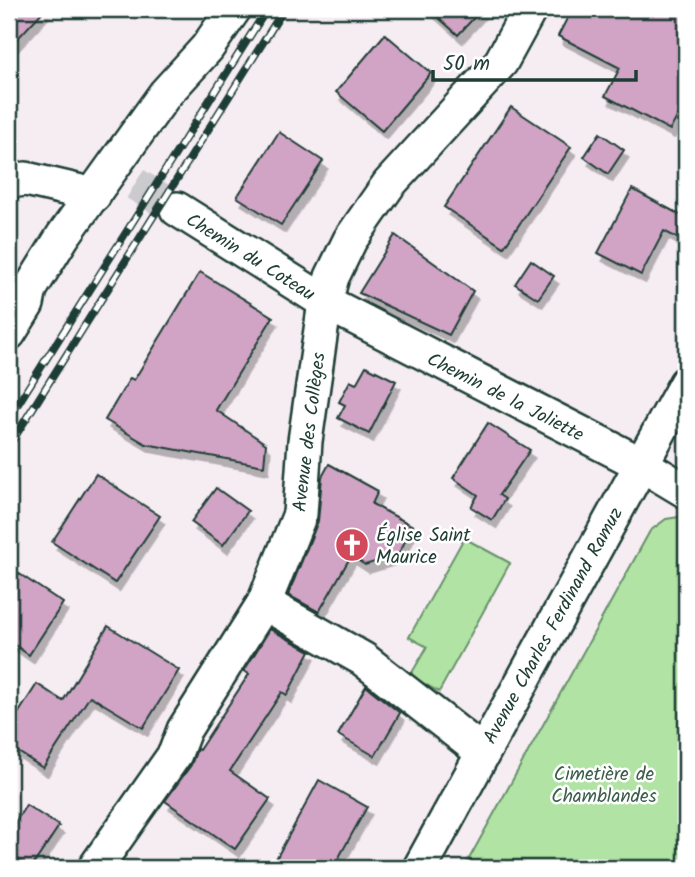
<svg xmlns="http://www.w3.org/2000/svg" width="695" height="877" viewBox="0 0 695 877" font-family="Kalam,sans-serif">
	<style>
		.green { fill: #b1e3a4; stroke: #68906c; stroke-width: 2 }
		.building { fill: #d1a4c5; stroke: #1f3d34; stroke-width: 2; filter: url(#shadow) }
		.lines { fill: none; stroke-linecap: round; stroke-linejoin: round }
		.minor-tunnel { stroke: #cbcacd; stroke-width: 33; stroke-dasharray: 33 17; stroke-linecap: butt }
		.minor-casing { stroke: #1f3d34; stroke-width: 38 }
		.minor { stroke: #fff; stroke-width: 33 }
		.rail-casing { stroke: #1f3d34; stroke-width: 8 }
		.rail { stroke: #fff; stroke-width: 5; stroke-dasharray: 16; stroke-linecap: butt }
		.labels { text-anchor: middle; stroke-width: 5; stroke-linejoin: round; paint-order: stroke }
		.street-label { font-size: 19px; fill: #1f3d34; stroke: #fff }
		.poi-label { font-size: 19px; fill: #1f3d34; stroke: #fff; text-anchor: start }
		.park-label { font-size: 19px; fill: #3c5e4a; stroke: #fff }
	</style>
	<defs>
		<filter id="shadow"><feDropShadow dx="4.5" dy="8" stdDeviation="0" flood-color="#0004"/></filter>
	</defs>
	<rect width="100%" height="100%" fill="#f6edf3"/>
	<filter id="ink" filterUnits="userSpaceOnUse"><feTurbulence type="fractalNoise" baseFrequency=".0143" numOctaves="2"/><feDisplacementMap in="SourceGraphic" scale="14" xChannelSelector="R" yChannelSelector="G"/><feConvolveMatrix kernelMatrix="1 2 1 2 8 2 1 2 1" color-interpolation-filters="sRGB"/></filter>
	<g filter="url(#ink)">
		<g class="green">
			<polygon points="686,516 686,868 464,868 650,531 666,519"/>
			<polygon points="464,538 510,563 439,692 410,676 427,647 409,637"/>
		</g>
		<g class="building">
			<polygon points="9,9 45,9 9,48"/>
			<polygon points="429,9 482,9 458,35"/>
			<polygon points="572,9 686,9 686,101 670,130 605,96 620,68 558,36"/>
			<polygon points="385,34 431,73 382,131 336,92"/>
			<polygon points="511,107 571,147 504,247 444,207"/>
			<polygon points="279,132 323,161 281,225 237,197"/>
			<polygon points="600,133 624,150 608,174 584,157"/>
			<polygon points="632,189 686,218 677,238 664,231 641,275 598,253"/>
			<polygon points="395,235 473,291 449,335 359,293"/>
			<polygon points="531,260 554,276 538,299 515,284"/>
			<polygon points="200,272 273,317 216,410 266,444 264,466 146,444 105,420 130,378 134,380"/>
			<polygon points="366,366 396,381 369,434 338,418 345,405 339,402 350,381 356,384"/>
			<polygon points="488,423 530,450 499,495 505,499 492,520 471,507 478,495 453,478"/>
			<polygon points="329,464 378,491 372,504 413,526 398,555 365,565 351,556 319,612 288,595 318,521 322,477"/>
			<polygon points="96,474 160,516 115,583 52,542"/>
			<polygon points="216,488 248,511 223,545 191,522"/>
			<polygon points="9,567 63,603 29,655 9,641"/>
			<polygon points="108,626 179,670 143,728 90,696 43,768 9,746 9,728 37,684 63,701"/>
			<polygon points="270,629 310,651 287,695 282,692 230,771 270,799 235,849 165,801 191,765 197,749 199,750 249,674 244,671"/>
			<polygon points="366,686 400,713 375,756 338,735"/>
			<polygon points="319,780 367,807 333,868 271,868"/>
			<polygon points="26,805 59,826 31,868 9,853 9,832"/>
		</g>
		<g class="lines">
			<polyline class="minor-tunnel" points="135,184 177,209"/>
			<g class="minor-casing">
				<g id="minor">
					<polyline points="9,181 26,179 94,195"/>
					<polyline points="177,209 325,302 641,464 686,491"/>
					<polyline points="9,333 27,304 30,289 63,236 165,94 207,48 234,9"/>
					<polyline points="264,603 363,659 482,752"/>
					<polyline points="95,868 175,754 184,730 264,603 300,514 305,441 325,302 332,277 350,240 389,184 501,62 530,9"/>
					<polyline points="420,868 686,383"/>
				</g>
			</g>
			<use href="#minor" class="minor"/>
			<g class="rail-casing">
				<g id="rail">
					<polyline points="9,418 267,9"/>
					<polyline points="9,446 284,9"/>
				</g>
			</g>
			<use href="#rail" class="rail"/>
		</g>
	</g>
	<defs>
		<g id="church-disc" transform="scale(1.75)"><circle r="9.5" fill="#d1495b" stroke="#fff"/><path d="M-1.2-6h2.4v3.5h3.3v2.4h-3.3V6h-2.4V-.1h-3.3v-2.4h3.3Z" fill="#fff"/></g>
	</defs>
	<g fill-rule="evenodd">
		<use href="#church-disc" x="352" y="545"/>
	</g>
	<g class="labels">
		<g class="street-label">
			<text transform="translate(251 256) rotate(32)" y="7">Chemin du Coteau</text>
			<text transform="translate(506 396) rotate(27)" y="7">Chemin de la Joliette</text>
			<text transform="translate(308 432) rotate(-83)" y="7">Avenue des Collèges</text>
			<text transform="translate(552 625) rotate(-61)" y="7">Avenue Charles Ferdinand Ramuz</text>
		</g>
		<g class="poi-label">
			<text x="376" y="541">Église Saint<tspan x="376" dy="22">Maurice</tspan></text>
		</g>
		<g class="park-label">
			<text x="604" y="780">Cimetière de<tspan x="604" dy="22">Chamblandes</tspan></text>
		</g>
	</g>
	<rect width="695" height="877" fill="none" stroke="#fff" stroke-width="35"/>
	<rect x="18" y="18" width="660" height="842" fill="none" stroke="#1f3d34" stroke-width="2.5" filter="url(#ink)"/>
	<path d="M433 70v10h203v-10" fill="none" stroke="#1f3d34" stroke-width="3.5"/>
	<text x="443" y="70" font-size="21" fill="#1f3d34" stroke="#ffffff" stroke-width="5" paint-order="stroke">50 m</text>
</svg>
